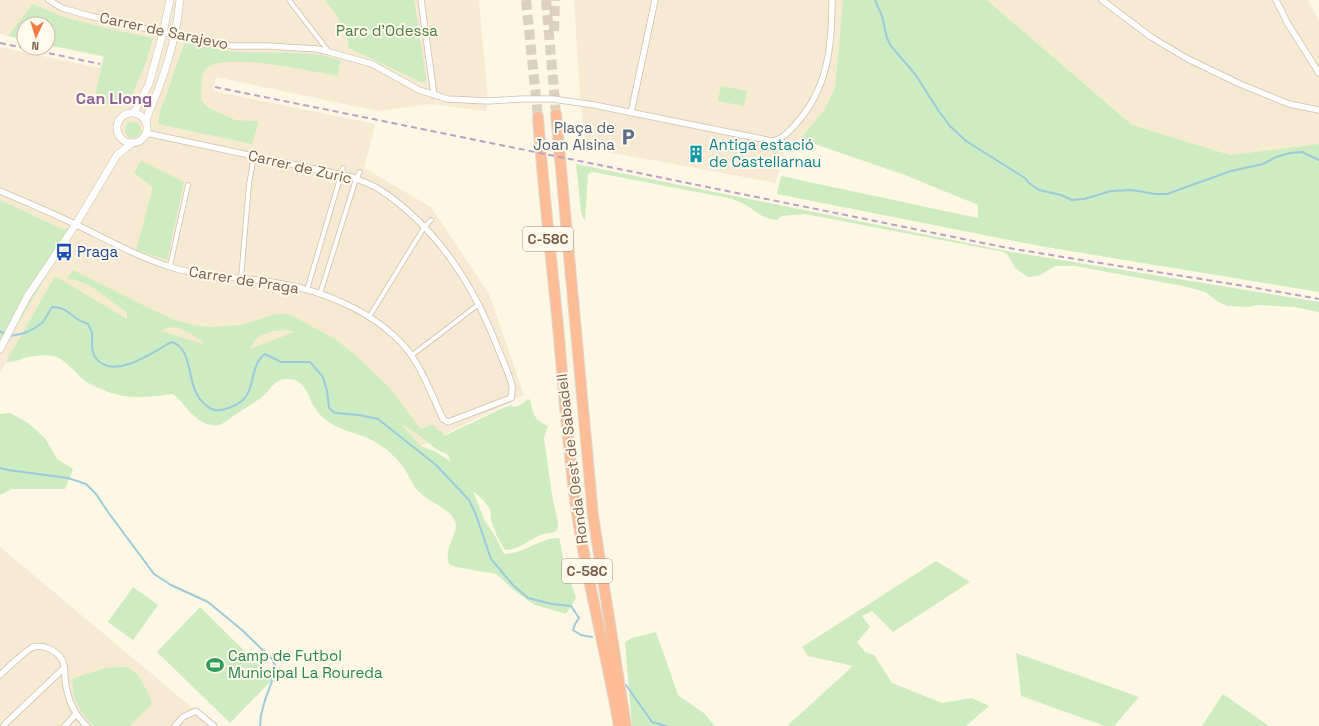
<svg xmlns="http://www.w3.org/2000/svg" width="1319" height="726" viewBox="0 0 1319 726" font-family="'Space Grotesk',sans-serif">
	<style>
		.residential { fill: #f6ead2 }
		.green { fill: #ceecc1; fill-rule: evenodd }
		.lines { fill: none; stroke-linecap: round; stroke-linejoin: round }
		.stream { stroke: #9ccadb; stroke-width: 2 }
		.motorway-tunnel { stroke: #dcd1bd; stroke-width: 10; stroke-dasharray: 10 5; stroke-linecap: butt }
		.pedestrian-casing { stroke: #d0bfa9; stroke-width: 5.5 }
		.minor-casing { stroke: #d0bfa9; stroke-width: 7 }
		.tertiary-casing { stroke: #d0bfa9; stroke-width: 8 }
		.motorway-casing { stroke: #dfd8d3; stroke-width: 12 }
		.pedestrian { stroke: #fff; stroke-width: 4 }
		.minor { stroke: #fff; stroke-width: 5.5 }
		.tertiary { stroke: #fff; stroke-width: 7 }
		.motorway { stroke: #fcbd97; stroke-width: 10 }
		.rail { stroke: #bba1c8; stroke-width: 2; stroke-dasharray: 6 4; stroke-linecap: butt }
		.labels { text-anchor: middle; stroke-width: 4; stroke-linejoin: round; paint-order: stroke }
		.shield { fill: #fffaec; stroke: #a08d78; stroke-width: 1 }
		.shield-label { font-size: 14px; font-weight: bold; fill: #785e47 }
		.street-label { font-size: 15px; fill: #785e47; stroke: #fffaec }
		.park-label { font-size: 15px; fill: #4a7f3f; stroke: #fffaec }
		.service-label { font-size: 15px; fill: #4e5e75; stroke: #fffaec; text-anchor: end }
		.culture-label { font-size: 15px; fill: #0d838f; stroke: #fffaec; text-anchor: start }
		.transit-label { font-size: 15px; fill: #164399; stroke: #fffaec; text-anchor: start }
		.leisure-label { font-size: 15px; fill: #27864d; stroke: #fffaec; text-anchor: start }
		.neighbourhood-label { font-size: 16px; font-weight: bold; fill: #8f629c; stroke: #fffaec }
	</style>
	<rect width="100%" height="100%" fill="#fef7e4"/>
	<g class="residential">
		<polygon points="0,0 479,0 488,101 486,111 431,104 378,111 216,77 213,91 375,124 364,168 431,207 489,294 524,395 421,446 339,358 235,355 131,322 55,276 0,373 0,47 100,68 103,57 48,45 48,24 24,24 24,40 0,34"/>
		<polygon points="574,0 843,0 835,88 825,109 800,139 786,144 776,183 586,148 580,95"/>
		<polygon points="987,0 1308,0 1319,21 1319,144 1230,155 1132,125"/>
		<polygon points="0,547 196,711 214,726 0,726"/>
	</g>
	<g class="green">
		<path d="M325,0H414L426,76V82H421L349,48C347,27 337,16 325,0Z"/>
		<polygon points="843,0 987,0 1132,125 1230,155 1319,144 1319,292 1040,246 777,194 781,176 978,218 978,205 905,175 800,139 825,109 835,88"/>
		<polygon points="33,4 63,17 109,29 153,38 145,65 128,103 116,107 94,101 104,56 48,45 48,24 24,24 24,40 8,36"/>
		<path d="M186,43L234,52L302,53L322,55L340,60L338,76C314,72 220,50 205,70C200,77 202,92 201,100L207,107L235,120L259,121L252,144L158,124L160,111L165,99L183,47Z"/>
		<polygon points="721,86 747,91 744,106 718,101"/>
		<circle cx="133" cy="130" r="8"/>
		<polygon points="141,161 184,182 167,260 136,250 153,187 134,173"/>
		<path d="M576,164L1012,252L1319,302V312L1294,307L1257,305L1247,307L1227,306L1217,301L1205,292L1183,286L1075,266H1056L1038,276L1028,277L1015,268L1008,255L1004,252L805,214L781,216L777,220C760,219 754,208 740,202C733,199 725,197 718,196L592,172L588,174L585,220L583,218L581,211Z"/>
		<polygon points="0,200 64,230 76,224 0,355"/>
		<path d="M73,270L149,308L175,320L194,325L208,327L242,325L276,314H287L296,318L335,339L353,353L390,388L418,426L422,429L430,425H434L437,430L442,431L444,436L503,408L511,405L513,407C520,406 523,404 528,399L530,400C534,415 533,419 548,426L544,438L552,495L558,523L557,530C552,535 546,532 540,535C528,541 518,550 505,550L496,534L491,520L490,509L483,500L473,491L485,521L494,534L504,554C524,554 539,538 559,538L561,545L563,559L576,598L566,614L535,605L516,592L496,574L456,567L449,564C443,548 460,531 455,521C450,508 427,501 418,491C413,486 410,478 407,473C400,461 389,450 377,443C362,434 345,432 330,423C324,419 317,412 313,405C307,392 304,378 285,379C274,380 271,389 264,395C254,404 243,409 232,417C228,419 224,424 219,425C211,427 200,422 194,416C187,410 182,401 173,394C145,397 129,401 101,389C95,386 88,384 83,379C74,372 66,360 54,356C45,354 33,356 24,358C18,360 13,363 6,362L55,276L127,319V312C107,300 91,280 67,279ZM176,327C187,332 198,336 205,345L162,331L166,328ZM286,330L294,332L250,349C256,333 271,331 286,330ZM400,423L416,433L436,449L448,455L451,462L436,452L421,446Z"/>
		<polygon points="10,413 28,423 45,438 57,459 73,469 65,489 12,489 0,495 0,414"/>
		<polygon points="936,561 970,582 893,632 872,611 862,616 870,627 857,642 865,652 874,655 892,683 942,703 972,698 989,706 966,726 787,726 853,666 808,656 802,647"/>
		<polygon points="133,587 158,605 133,640 108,622"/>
		<polygon points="200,607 273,679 230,723 157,652"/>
		<polygon points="656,632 678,695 705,714 715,726 632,726 625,642 632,638"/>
		<polygon points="1016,653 1139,697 1114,726 1105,726 1021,696"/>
		<path d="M128,667L138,675L148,693L152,704L129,726H94C79,712 71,698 73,678L106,668Z"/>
		<polygon points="1223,694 1269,726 1202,726"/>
	</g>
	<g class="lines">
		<g class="stream">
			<polyline points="875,0 882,16 887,38 891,46 915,74 938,110 950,126 966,141 1025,178 1029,183 1039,190 1061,195 1072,200 1084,199 1111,191 1132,190 1155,194 1167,194 1231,171 1263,164 1276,157 1290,153 1302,152 1319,160"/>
			<polyline points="0,331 6,335"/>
			<path d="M10,336C21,335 34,330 43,322C46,318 49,312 52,307C65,308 66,311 76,318C79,321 84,322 88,324C89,327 91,330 92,333C93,341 90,349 95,357C112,382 154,352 171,342C196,348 184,390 206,405C208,407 211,409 214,410C220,411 226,409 231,407C260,397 246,368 265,354L281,362H310L323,377L327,391L329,408L335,413L359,415L378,419L436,465L469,500L476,515L491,559L513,585L528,598L552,604L571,606L579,618L575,624L573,630L581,635L592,637"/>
			<polyline points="0,468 8,470 68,478 86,484 96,494 108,512 154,574 171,585 208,602 242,630 273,660 276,670 265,700 261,715 260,726"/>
			<polyline points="626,685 652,722 666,726"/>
		</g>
		<g class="motorway-tunnel">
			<polyline points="526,0 538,117"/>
			<polyline points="546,0 556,114"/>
			<polyline points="554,31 555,0"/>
		</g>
		<g class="pedestrian-casing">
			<g id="pedestrian">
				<polyline points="289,0 329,52"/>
				<polyline points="170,266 188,185"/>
				<polyline points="241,278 249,184 254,156"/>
				<polyline points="307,290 343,168"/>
				<polyline points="320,294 356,179 360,172"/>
				<polyline points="369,317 425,226 431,220"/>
				<polyline points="411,356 479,304"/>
			</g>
		</g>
		<g class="minor-casing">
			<g id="minor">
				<path d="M49,0L62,8L90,16L206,42L233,46H268L317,49L329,52L372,64L419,90L448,99L488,101L521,99H553L594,105L772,141C782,140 788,132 794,126C828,90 832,47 832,0"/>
				<polyline points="421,0 434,95"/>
				<polyline points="1102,0 1151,37 1188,59 1240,84 1289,104 1319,110"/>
				<polyline points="1276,0 1288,24 1319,73"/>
				<polyline points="631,113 655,0"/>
				<path d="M0,191C26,202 52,213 77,225C110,241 142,259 177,269C210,278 245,277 278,283C325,291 374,312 405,347C421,365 433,398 443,419L448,422L511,398C511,394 513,389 512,386C510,376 501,356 497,346C473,284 438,229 382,191C373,185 362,181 352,177L146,133"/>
				<path d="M0,675C5,670 28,649 33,647C43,644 55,650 61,658C65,663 65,673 65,679C67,697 73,714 87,726"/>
				<polyline points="4,725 64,668"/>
				<polyline points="65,726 76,714"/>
				<polyline points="175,726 183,717 196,711 214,726"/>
			</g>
		</g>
		<g class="tertiary-casing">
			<g id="tertiary">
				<polyline points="134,113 149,84 163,33 170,0"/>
				<circle cx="132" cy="128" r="15"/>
				<path d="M146,121C149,110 154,100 158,90C169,62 177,30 180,0"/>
				<polyline points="0,349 27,297 76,224 117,155 132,143"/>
			</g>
		</g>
		<g class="motorway-casing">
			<g id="motorway">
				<polyline points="556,114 593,516 626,726"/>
				<path d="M538,117C543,187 551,256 558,326C564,391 568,455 578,520C589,589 607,657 619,726"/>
			</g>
		</g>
		<use href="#pedestrian" class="pedestrian"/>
		<use href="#minor" class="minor"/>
		<use href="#tertiary" class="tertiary"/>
		<use href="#motorway" class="motorway"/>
		<g class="rail">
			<polyline points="0,43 100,64"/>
			<path d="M215,87L1003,247C1108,265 1214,280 1319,299"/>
		</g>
	</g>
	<defs>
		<g id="parking-bare" transform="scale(1.38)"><path d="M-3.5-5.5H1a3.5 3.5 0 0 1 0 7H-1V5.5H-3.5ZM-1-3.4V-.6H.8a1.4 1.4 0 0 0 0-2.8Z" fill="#5c6f8a" stroke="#fffaec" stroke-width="2.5" paint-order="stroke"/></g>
		<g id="building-bare" transform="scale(1.38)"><path d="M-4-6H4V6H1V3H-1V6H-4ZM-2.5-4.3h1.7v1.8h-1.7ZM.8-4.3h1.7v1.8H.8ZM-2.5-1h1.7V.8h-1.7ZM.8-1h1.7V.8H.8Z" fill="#0f9aa8" stroke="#fffaec" stroke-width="2.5" paint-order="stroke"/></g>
		<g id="bus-bare" transform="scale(1.38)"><path d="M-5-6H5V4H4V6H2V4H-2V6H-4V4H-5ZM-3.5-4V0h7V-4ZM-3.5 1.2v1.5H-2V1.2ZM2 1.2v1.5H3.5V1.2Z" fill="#1a4fb4" stroke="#fffaec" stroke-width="2.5" paint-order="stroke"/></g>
		<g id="stadium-bare" transform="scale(1.38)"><path d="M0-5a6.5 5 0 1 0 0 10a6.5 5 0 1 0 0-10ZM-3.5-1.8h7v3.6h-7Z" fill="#2e9e5b" stroke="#fffaec" stroke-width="2.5" paint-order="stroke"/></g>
	</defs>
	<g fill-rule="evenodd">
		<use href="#parking-bare" x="628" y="137"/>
		<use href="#building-bare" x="696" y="154"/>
		<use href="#bus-bare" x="64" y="252"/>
		<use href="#stadium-bare" x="215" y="665"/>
	</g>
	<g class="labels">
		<g class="shield">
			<rect x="523" y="227" width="50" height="24" rx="3"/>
			<rect x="562" y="559" width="50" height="24" rx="3"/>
		</g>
		<g class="shield-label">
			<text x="548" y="244">C-58C</text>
			<text x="587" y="576">C-58C</text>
		</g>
		<g class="street-label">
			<text transform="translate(164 31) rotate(12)" y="5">Carrer de Sarajevo</text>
			<text transform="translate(300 167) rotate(13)" y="5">Carrer de Zuric</text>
			<text transform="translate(244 280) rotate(9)" y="5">Carrer de Praga</text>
			<text transform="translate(572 459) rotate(-97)" y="5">Ronda Oest de Sabadell</text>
		</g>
		<g class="park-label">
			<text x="387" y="36">Parc d'Odessa</text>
		</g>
		<g class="service-label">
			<text x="615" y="133">Plaça de<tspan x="615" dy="17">Joan Alsina</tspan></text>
		</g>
		<g class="culture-label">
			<text x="709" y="150">Antiga estació<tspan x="709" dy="17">de Castellarnau</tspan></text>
		</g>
		<g class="transit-label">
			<text x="77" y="257">Praga</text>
		</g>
		<g class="leisure-label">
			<text x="228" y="661">Camp de Futbol<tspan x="228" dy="17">Municipal La Roureda</tspan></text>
		</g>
		<g class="neighbourhood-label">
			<text x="114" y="104">Can Llong</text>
		</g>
	</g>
	<g transform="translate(36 36) rotate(184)"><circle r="19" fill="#fffaec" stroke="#c9bcaa"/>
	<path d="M0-3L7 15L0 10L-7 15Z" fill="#f07c41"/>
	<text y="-6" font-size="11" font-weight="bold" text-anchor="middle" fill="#785e47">N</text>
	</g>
</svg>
